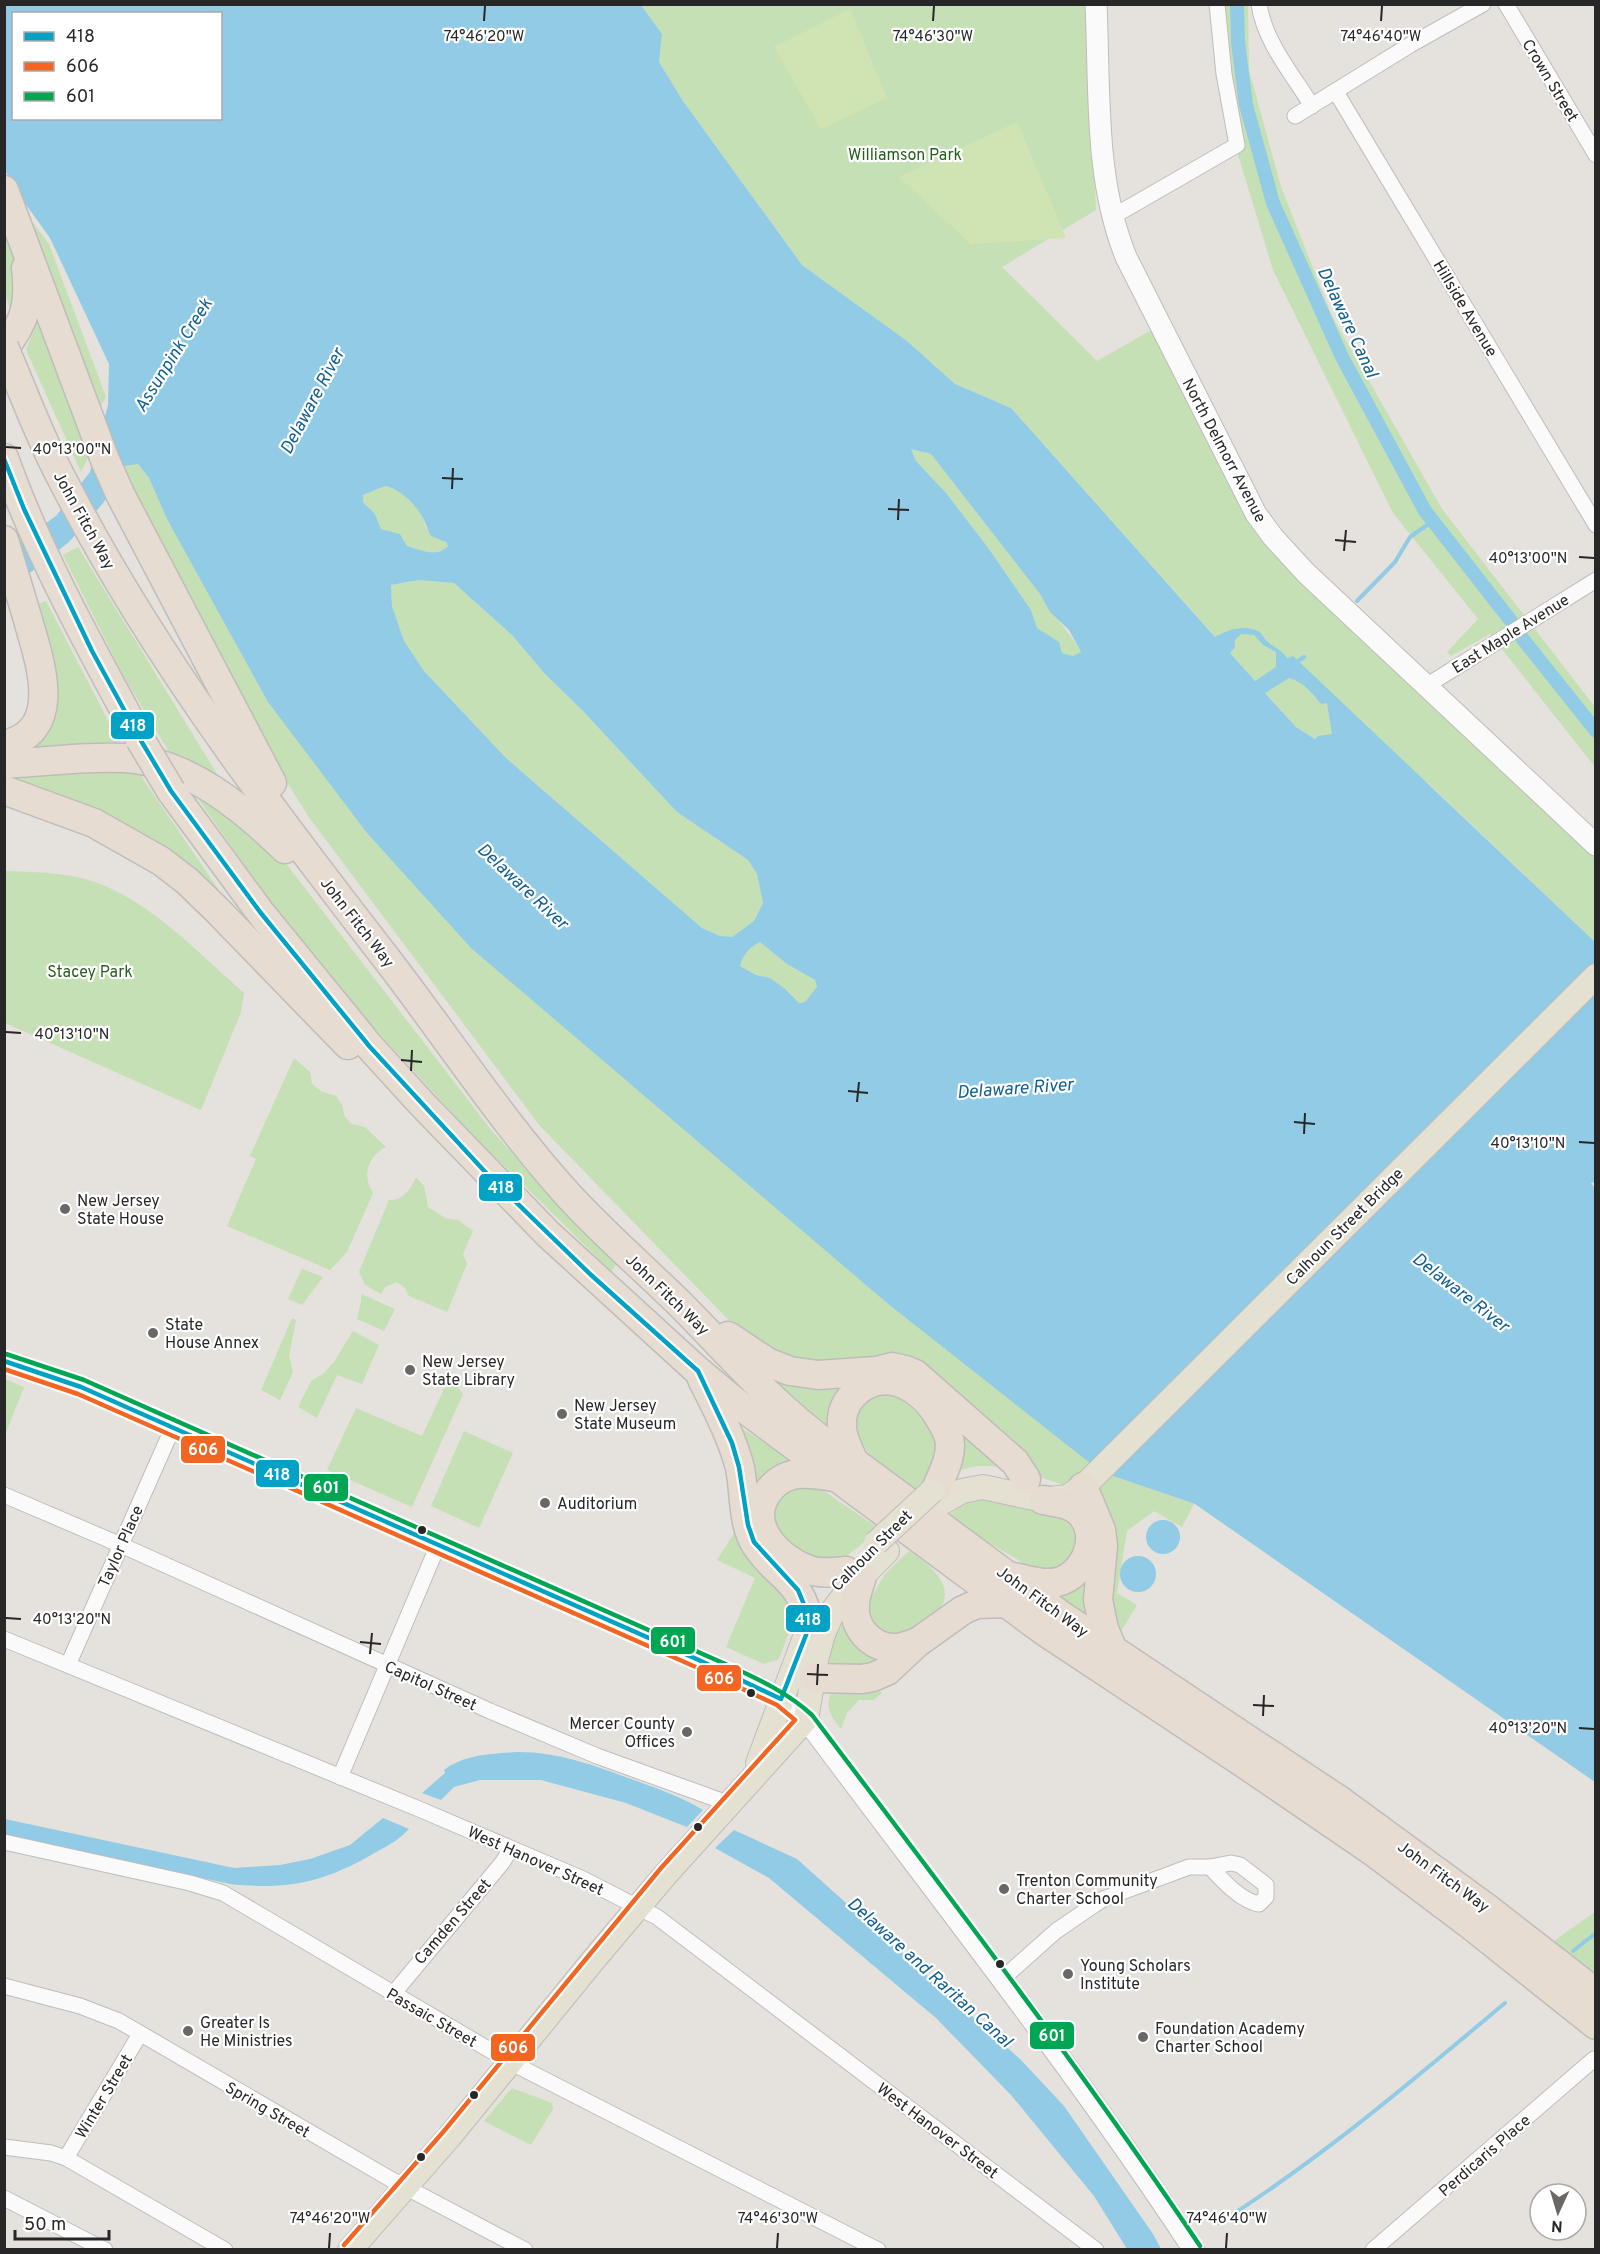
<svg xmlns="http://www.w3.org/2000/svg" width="1600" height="2254" viewBox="0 0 1600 2254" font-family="Overpass,sans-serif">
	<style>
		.green { fill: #c5e0b5 }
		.pitch { fill: #d0e4b3 }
		.water { fill: #91cbe5; fill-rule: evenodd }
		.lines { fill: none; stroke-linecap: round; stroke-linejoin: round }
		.stream { stroke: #91cbe5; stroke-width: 4 }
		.canal { stroke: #91cbe5; stroke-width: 14 }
		.street-casing { stroke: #bebdbe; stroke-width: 17 }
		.secondary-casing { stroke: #bebdbe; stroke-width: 23 }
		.primary-casing { stroke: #bebdbb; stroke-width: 26 }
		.highway-casing { stroke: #bebdbb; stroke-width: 31 }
		.street { stroke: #fbfafa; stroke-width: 15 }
		.secondary { stroke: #fbfafa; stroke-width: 21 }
		.primary { stroke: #e4e0d2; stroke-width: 24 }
		.highway { stroke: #e7dcd2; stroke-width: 28 }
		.primary-bridge-casing { stroke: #bebdbb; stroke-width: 26; stroke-linecap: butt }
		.highway-bridge-casing { stroke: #bebdbb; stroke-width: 31; stroke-linecap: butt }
		.primary-bridge { stroke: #e4e0d2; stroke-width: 24 }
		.highway-bridge { stroke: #e7dcd2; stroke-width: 28 }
		.bus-1-casing { stroke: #fff; stroke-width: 9 }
		.bus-2-casing { stroke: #fff; stroke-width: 9 }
		.bus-3-casing { stroke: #fff; stroke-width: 9 }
		.bus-1 { stroke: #02a2c6; stroke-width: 4.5 }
		.bus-2 { stroke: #f26522; stroke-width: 4.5 }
		.bus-3 { stroke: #00a651; stroke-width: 4.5 }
		.ticks { fill: none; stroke: #272727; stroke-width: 2 }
		.poi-dot { fill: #6a6866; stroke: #fff; stroke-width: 2 }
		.bus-dot { fill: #272727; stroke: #fff; stroke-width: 2 }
		.labels { text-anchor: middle; stroke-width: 4.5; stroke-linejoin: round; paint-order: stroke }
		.street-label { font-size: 16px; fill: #272727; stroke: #fff }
		.park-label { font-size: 16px; fill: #265f1b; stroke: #fff }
		.poi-label { font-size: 16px; fill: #272727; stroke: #fff; text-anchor: start }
		.water-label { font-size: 18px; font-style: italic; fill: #115e90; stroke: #fff }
		.ticks-label { font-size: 15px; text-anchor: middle; fill: #272727; stroke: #fff; stroke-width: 4.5; stroke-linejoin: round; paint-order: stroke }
		.line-badge { stroke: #fff; stroke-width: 2 }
		.badge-label { font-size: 16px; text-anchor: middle; font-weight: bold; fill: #fff }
	</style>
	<rect width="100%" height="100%" fill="#e5e1dc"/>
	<g class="green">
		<polygon points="641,5 1086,5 1096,210 1002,267 1097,361 1160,325 1249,500 1340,605 1595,845 1595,942 1427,782 1385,772 1339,753 1296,727 1011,408 955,384 907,341 802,265 683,101 659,62 662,34"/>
		<polygon points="1217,5 1248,5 1249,70 1281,187 1332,316 1442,509 1595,707 1595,767 1490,634 1451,656 1447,652 1478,619 1393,513 1273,270 1229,125"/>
		<polygon points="19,204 49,244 106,397 96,413"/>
		<polygon points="4,218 24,280 15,323 5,294"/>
		<polygon points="42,311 93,447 81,472 26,350"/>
		<path d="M911,449L931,454L1040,594C1052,615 1069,631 1081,652L1073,656L1062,653L1058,642L1037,628L1031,610L989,549L947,494L916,461Z"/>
		<polygon points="138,464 149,478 167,519 367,833 471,947 633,1085 1110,1475 1194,1504 1182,1527 1154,1511 1127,1531 1117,1593 1137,1605 1118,1636 1093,1502 1061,1484 1027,1473 916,1369 792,1368 751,1343 540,1126 308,816 253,727 128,486 124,466"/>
		<path d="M385,486C399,489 414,502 422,515C424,519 424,524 426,528C432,536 444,537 448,546C437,558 421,550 407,546L400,534L381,529L375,514L363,502V495Z"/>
		<polygon points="78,547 217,774 206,779 175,762 123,675 63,555"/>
		<polygon points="419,580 454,583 512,635 545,674 582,710 677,812 748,860 757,874 763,903 754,921 732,938 720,936 702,928 506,758 424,671 404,641 392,606 391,585"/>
		<path d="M46,601L112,728L145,782L219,890L212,892L5,783L4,768C14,761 43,742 48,734C71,693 49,645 36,605Z"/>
		<polygon points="192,790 239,818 284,861 492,1131 616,1265 611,1271 467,1129 366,1019 263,892"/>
		<path d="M4,871C33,872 64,872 92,881C151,901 198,953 244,993L241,1012L201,1110L5,1023Z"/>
		<path d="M760,942L787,964L815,980L817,987L805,1002L799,1003L770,978L756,975L740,966C743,955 750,948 760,942Z"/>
		<path d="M294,1058L310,1072L312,1084L322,1092L336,1096L342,1105L345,1117L352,1124L365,1127L386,1147C367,1157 362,1176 373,1193L347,1252L330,1270L227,1226L256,1159L250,1156Z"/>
		<path d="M416,1177L424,1186L428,1207L445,1218L458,1220L473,1231L463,1254L467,1264L447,1312L409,1296L405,1288L397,1282L385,1287L381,1294L365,1285L359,1272L389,1200C403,1201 411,1189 416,1177Z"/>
		<polygon points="302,1269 323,1277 302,1305 288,1299"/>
		<polygon points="361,1294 395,1309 384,1331 357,1319 361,1302"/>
		<polygon points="292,1318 296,1320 289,1356 293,1372 280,1400 261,1390"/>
		<polygon points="353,1331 379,1345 362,1384 337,1375 317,1418 298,1407 311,1381 323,1374 334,1362"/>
		<polygon points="751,1363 869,1377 831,1428"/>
		<polygon points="450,1376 463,1394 412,1507 327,1470 356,1408 422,1436"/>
		<polygon points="5,1379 24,1387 5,1435"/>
		<polygon points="891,1393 913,1402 942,1448 936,1472 915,1492 872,1457 850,1430 858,1400"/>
		<path d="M946,1415L1015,1469C992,1466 972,1462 952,1475Z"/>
		<polygon points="735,1424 799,1465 755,1507"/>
		<polygon points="464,1431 513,1453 479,1528 431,1506"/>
		<path d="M801,1482L821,1489L878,1528C859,1547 836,1572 806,1563C797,1561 779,1540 771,1533L773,1499Z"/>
		<polygon points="985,1499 1058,1512 1075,1525 1080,1542 1060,1572 1026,1569 1020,1561 945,1517 966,1503"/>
		<polygon points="739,1525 798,1608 779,1659 764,1664 726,1647 755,1578 717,1560"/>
		<path d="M909,1551C925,1561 956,1584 941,1607C936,1615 917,1628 908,1635L875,1633L863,1611L885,1574Z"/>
		<polygon points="1085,1577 1097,1625 1046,1592"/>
		<polygon points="850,1611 886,1655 876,1671 840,1667 829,1662 834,1639"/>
		<path d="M875,1686L882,1693L874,1700H859L847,1713L841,1729C829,1714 825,1707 832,1689Z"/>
		<polygon points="1595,1912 1595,1993 1541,1950"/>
		<polygon points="512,2088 552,2103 553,2109 531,2145 484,2121"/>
	</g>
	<g class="pitch">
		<polygon points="850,9 887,98 821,129 774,47"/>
		<polygon points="1017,122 1066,238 971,244 899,177"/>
	</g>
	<g class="water">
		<path d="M5,5H641L662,34L659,62L683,101L802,265L907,341L955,384L1011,408L1215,637C1227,630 1244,624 1258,631C1263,634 1264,639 1268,642C1276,649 1281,649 1287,658L1293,656L1595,942L1596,1182L1591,1183L1596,1190L1595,1782L1195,1504L1110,1475L1095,1467L887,1303L471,948L367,833L268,702L167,519L149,478L138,464L124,466L104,502L69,542L31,572L5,582V549L21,541L56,516L90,472L108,405L109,364L50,238L19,195L5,170ZM14,14H220V118H14ZM911,449L931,454L1040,594L1050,612L1069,630L1081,652L1073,656L1062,653L1059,642L1037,628L1031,610L989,549L947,494L916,461ZM385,486C399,489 412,501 420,513C425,520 427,529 431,536L446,542L448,546C437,558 421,550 407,546L400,534L381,529L375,514L363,502V495ZM419,580L454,583L512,635L545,674L582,710L677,812L748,860L757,874L763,903L754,921L732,937L720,936L702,928L506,758L424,671L404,641L392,606L391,585ZM1241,634L1254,635L1263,645L1276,652V667L1255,681L1230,653L1235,647V640ZM1289,678C1304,682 1312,693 1321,704L1327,703L1332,734L1318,736L1315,739L1296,727L1265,693ZM760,942L787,964L815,980L817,987L805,1002L799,1003L784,988L770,978L756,975L740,966C743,955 749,948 760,942Z"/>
		<circle cx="1163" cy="1537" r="17"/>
		<circle cx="1138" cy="1574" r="18"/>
		<path d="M518,1752C558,1752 593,1765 631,1779C656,1788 680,1796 703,1810L687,1827L626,1803L541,1780H480L454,1787L441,1800L422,1793L445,1773L444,1770C465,1754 493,1754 518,1752Z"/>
		<path d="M383,1818L409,1829C398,1841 385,1847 371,1855C322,1883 286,1890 230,1884L5,1835V1819L234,1868L280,1865L310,1859L350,1845Z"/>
		<polygon points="734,1830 797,1859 1020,2059 1064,2106 1153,2234 1161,2249 1127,2249 1094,2196 1011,2095 936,2018 769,1878 715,1848"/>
	</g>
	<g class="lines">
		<g class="stream">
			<polyline points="1357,601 1395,562 1410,537 1433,521"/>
			<polyline points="1295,663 1304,657"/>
			<polyline points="1573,1951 1596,1933"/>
			<path d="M1219,2223C1321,2159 1413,2080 1505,2003"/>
		</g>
		<g class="canal">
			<polyline points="1237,4 1238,42 1246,105 1273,203 1342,357 1425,511 1511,621"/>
			<polyline points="1522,638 1596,731"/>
		</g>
		<g class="street-casing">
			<g id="street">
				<path d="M1259,4C1264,41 1293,75 1312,106"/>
				<polyline points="1506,4 1596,155"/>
				<polyline points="1336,92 1596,525"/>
				<polyline points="1295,116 1410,45 1483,4"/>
				<polyline points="1112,217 1237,145 1224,74 1217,4"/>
				<polyline points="1426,686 1596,580"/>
				<polyline points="4,1495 121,1545 490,1711 597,1756 730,1804"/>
				<polyline points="4,1639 419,1809 583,1879 657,1917 1096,2250"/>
				<polyline points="68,1665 173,1427"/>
				<polyline points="340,1777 438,1545"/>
				<polyline points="4,1842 190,1883 223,1893 510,2062 878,2250"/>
				<path d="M1231,1863L1240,1865L1266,1885V1897L1259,1904C1241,1901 1222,1880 1210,1867Z"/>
				<polyline points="1001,1980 1056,1931 1103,1899 1189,1867 1210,1867"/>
				<polyline points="4,1986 80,2006 119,2021 392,2180 525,2250"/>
				<polyline points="393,1994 502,1863 511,1849"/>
				<polyline points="4,2147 51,2153 66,2158 225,2250"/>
				<polyline points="66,2158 140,2034"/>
				<polyline points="4,2198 105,2250"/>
				<polyline points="1373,2250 1594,2059"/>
			</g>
		</g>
		<g class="secondary-casing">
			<g id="secondary">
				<path d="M1096,4C1100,89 1094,178 1126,257L1256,514L1273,537L1306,573L1596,845"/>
				<path d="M4,1361L81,1387L701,1661C738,1678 776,1692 806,1719C937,1895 1074,2067 1194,2250"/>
			</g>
		</g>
		<g class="primary-casing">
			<g id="primary">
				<polyline points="941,1503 962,1491 983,1487 1043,1500 1067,1497 1083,1487 1596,976"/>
				<polyline points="758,1763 813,1616"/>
				<polyline points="350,2250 450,2136 595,1958 667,1873 806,1719 816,1660 823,1634 834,1609 847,1592 887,1551"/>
			</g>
		</g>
		<g class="highway-casing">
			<g id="highway">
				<polyline points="4,190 105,460 120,494 272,783"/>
				<path d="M4,348C26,322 30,301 26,268"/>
				<path d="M14,371C29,407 43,444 62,479C150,651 268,806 386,958C447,1037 502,1122 569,1196C604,1234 642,1267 679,1303C735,1359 786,1421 854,1462L1062,1616L1342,1802L1488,1909L1596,1993"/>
				<path d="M4,458C39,556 91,648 140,739"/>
				<path d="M4,540C12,567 20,593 28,620C39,660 66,731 4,745"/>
				<path d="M4,764C44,762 84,756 124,758C186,761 243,808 285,849"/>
				<polyline points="4,790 94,823 161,861 187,881 216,909 348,1045"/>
				<polyline points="171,791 260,912 370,1047 422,1104 548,1234 698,1371 734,1401 1044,1631 1242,1762 1375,1853 1468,1923 1596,2025"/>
				<polyline points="728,1336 767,1362 790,1371 818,1375 876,1371 892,1367 905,1370 915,1374 1015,1462 1026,1479"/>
				<path d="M702,1379C716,1407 732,1437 740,1468C745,1492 742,1524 756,1545C777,1578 801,1577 809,1624"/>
				<path d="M854,1462C850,1452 842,1439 842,1427C841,1415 845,1403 854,1394C885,1364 923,1388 940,1419C945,1427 950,1436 950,1445C950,1461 942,1475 936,1489"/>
				<path d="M835,1477C821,1475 802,1471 789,1476C779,1479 773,1485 767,1493C745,1526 779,1559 809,1570C821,1574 834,1572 846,1571"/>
				<polyline points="1083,1487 1101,1530 1103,1546 1098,1600 1104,1629 1113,1650"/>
				<path d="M862,1576C860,1585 855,1595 855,1604C852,1627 872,1649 895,1648C903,1648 911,1644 918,1642"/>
				<path d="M1013,1577C1025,1579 1038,1584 1050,1583C1083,1582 1105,1535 1078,1511C1069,1503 1055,1502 1043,1500"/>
				<polyline points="814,1678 862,1679 873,1677 887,1671 918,1642 963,1610 977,1604 1007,1603"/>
			</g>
		</g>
		<use href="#street" class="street"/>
		<use href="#secondary" class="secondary"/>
		<use href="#primary" class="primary"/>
		<use href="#highway" class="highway"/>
		<g class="primary-bridge-casing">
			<polyline id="primary-bridge" points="876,1543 932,1491"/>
		</g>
		<g class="highway-bridge-casing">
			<g id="highway-bridge">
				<polyline points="4,347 14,371"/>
				<polyline points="140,739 171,791"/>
			</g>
		</g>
		<use href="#primary-bridge" class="primary-bridge"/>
		<use href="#highway-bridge" class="highway-bridge"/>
		<g class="bus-1-casing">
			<polyline id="bus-1" points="4,459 24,509 92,651 140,739 171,791 260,912 370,1047 488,1175 590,1274 698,1371 732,1443 739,1467 748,1525 754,1542 798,1590 807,1612 809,1624 806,1635 781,1699 701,1661 81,1387 4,1361"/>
		</g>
		<g class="bus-2-casing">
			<polyline id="bus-2" points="4,1369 78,1394 698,1668 777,1705 795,1720 661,1868 444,2131 344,2245"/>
		</g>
		<g class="bus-3-casing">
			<path id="bus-3" d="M6,1354L84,1380L732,1667C760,1680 788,1693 812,1715C944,1890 1078,2064 1200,2246"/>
		</g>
		<use href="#bus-1" class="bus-1"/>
		<use href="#bus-2" class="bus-2"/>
		<use href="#bus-3" class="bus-3"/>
	</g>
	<path class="ticks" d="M484,21L485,6M933,21L934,6M1381,21L1382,6M6,447L21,448M442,478L463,479M452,489L453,468M888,509L909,510M898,520L899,499M1335,540L1356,542M1344,551L1346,530M1579,557L1594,558M6,1032L21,1033M401,1060L422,1062M411,1071L412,1050M848,1091L868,1093M857,1102L859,1082M1294,1122L1315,1124M1304,1134L1305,1113M1579,1142L1594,1143M6,1618L21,1619M360,1642L381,1644M370,1654L372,1633M807,1674L828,1675M817,1685L818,1664M1253,1705L1274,1706M1263,1716L1264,1695M1579,1728L1594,1729M329,2248L330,2233M777,2248L778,2233M1226,2248L1227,2233"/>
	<g class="poi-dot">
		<circle cx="65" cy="1209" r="6"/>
		<circle cx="153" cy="1333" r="6"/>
		<circle cx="410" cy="1370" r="6"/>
		<circle cx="562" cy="1414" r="6"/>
		<circle cx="545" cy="1503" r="6"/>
		<circle cx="687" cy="1732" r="6"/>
		<circle cx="1004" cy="1889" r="6"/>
		<circle cx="1068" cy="1974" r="6"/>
		<circle cx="188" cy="2031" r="6"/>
		<circle cx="1143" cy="2037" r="6"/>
	</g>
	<g class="bus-dot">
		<circle cx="422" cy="1530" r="5"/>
		<circle cx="751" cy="1693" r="5"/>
		<circle cx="698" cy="1827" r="5"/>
		<circle cx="1000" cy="1964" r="5"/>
		<circle cx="474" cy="2095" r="5"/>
		<circle cx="421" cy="2157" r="5"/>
	</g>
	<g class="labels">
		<g class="street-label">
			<text transform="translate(1551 80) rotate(59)" y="6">Crown Street</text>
			<text transform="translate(1466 308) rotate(59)" y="6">Hillside Avenue</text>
			<text transform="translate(1225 450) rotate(62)" y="6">North Delmorr Avenue</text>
			<text transform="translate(85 520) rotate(61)" y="6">John Fitch Way</text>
			<text transform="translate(1510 633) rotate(-32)" y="6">East Maple Avenue</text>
			<text transform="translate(358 922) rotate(52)" y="6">John Fitch Way</text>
			<text transform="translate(1344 1226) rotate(-45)" y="6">Calhoun Street Bridge</text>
			<text transform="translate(668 1294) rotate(44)" y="6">John Fitch Way</text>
			<text transform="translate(120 1546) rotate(-66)" y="6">Taylor Place</text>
			<text transform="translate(871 1550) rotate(-45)" y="6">Calhoun Street</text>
			<text transform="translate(1043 1601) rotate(36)" y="6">John Fitch Way</text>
			<text transform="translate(431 1685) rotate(24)" y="6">Capitol Street</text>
			<text transform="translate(536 1860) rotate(24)" y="6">West Hanover Street</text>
			<text transform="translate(1444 1876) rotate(36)" y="6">John Fitch Way</text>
			<text transform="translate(452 1921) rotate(-49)" y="6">Camden Street</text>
			<text transform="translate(432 2017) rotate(30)" y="6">Passaic Street</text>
			<text transform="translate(103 2096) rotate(-59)" y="6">Winter Street</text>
			<text transform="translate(268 2109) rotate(30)" y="6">Spring Street</text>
			<text transform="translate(938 2130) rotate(37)" y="6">West Hanover Street</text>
			<text transform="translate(1484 2155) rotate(-41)" y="6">Perdicaris Place</text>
		</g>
		<g class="park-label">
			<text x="905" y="160">Williamson Park</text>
			<text x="90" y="977">Stacey Park</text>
		</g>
		<g class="poi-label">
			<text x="77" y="1206">New Jersey<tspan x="77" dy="18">State House</tspan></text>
			<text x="165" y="1330">State<tspan x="165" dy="18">House Annex</tspan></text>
			<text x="422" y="1367">New Jersey<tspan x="422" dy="18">State Library</tspan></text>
			<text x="574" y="1411">New Jersey<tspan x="574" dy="18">State Museum</tspan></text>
			<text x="557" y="1509">Auditorium</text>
			<text x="675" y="1729" text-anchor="end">Mercer County<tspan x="675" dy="18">Offices</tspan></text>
			<text x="1016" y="1886">Trenton Community<tspan x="1016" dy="18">Charter School</tspan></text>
			<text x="1080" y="1971">Young Scholars<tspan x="1080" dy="18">Institute</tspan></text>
			<text x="200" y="2028">Greater Is<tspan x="200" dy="18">He Ministries</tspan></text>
			<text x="1155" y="2034">Foundation Academy<tspan x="1155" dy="18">Charter School</tspan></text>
		</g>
		<g class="water-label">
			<text transform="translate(1348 322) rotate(65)" y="6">Delaware Canal</text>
			<text transform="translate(173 355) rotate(-58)" y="6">Assunpink Creek</text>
			<text transform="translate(312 401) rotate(-62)" y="6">Delaware River</text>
			<text transform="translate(523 886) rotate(43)" y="6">Delaware River</text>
			<text transform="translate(1015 1088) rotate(-4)" y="6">Delaware River</text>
			<text transform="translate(1461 1292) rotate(38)" y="6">Delaware River</text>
			<text transform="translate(930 1972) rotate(42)" y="6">Delaware and Raritan Canal</text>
		</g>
	</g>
	<g class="ticks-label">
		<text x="484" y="41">74°46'20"W</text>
		<text x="933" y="41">74°46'30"W</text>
		<text x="1381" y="41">74°46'40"W</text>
		<text x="72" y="454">40°13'00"N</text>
		<text x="1528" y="563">40°13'00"N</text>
		<text x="72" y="1039">40°13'10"N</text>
		<text x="1528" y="1148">40°13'10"N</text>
		<text x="72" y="1624">40°13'20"N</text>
		<text x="1528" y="1733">40°13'20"N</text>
		<text x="330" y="2223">74°46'20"W</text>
		<text x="778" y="2223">74°46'30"W</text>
		<text x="1227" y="2223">74°46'40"W</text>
	</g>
	<g class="line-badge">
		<rect x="110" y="711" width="45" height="29" rx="6" fill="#02a2c6"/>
		<rect x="478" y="1173" width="45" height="29" rx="6" fill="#02a2c6"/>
		<rect x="180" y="1435" width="46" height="29" rx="6" fill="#f26522"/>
		<rect x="255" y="1459" width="45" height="29" rx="6" fill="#02a2c6"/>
		<rect x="303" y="1473" width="46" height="29" rx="6" fill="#00a651"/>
		<rect x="785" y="1604" width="46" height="29" rx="6" fill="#02a2c6"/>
		<rect x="650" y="1626" width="46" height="29" rx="6" fill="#00a651"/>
		<rect x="696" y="1664" width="46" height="28" rx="6" fill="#f26522"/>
		<rect x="1029" y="2021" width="46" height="29" rx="6" fill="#00a651"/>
		<rect x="490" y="2033" width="46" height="29" rx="6" fill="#f26522"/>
	</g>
	<g class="badge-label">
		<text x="133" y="731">418</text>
		<text x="501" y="1193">418</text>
		<text x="203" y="1455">606</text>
		<text x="277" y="1480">418</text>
		<text x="326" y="1493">601</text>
		<text x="808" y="1625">418</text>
		<text x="673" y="1647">601</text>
		<text x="719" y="1684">606</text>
		<text x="1052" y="2041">601</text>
		<text x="513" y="2053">606</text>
	</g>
	<rect width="1600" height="2254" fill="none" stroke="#272727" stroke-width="12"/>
	<rect x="12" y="12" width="210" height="108" fill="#ffffff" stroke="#a9a9a9" stroke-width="1.5"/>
	<rect x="24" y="32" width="30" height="9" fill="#02a2c6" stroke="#a9a9a9" stroke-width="1.5"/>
	<text x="66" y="42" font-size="18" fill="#272727">418</text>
	<rect x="24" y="62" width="30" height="9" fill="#f26522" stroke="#a9a9a9" stroke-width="1.5"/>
	<text x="66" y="72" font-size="18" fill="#272727">606</text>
	<rect x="24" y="92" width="30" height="9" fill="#00a651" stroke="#a9a9a9" stroke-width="1.5"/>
	<text x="66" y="102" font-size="18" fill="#272727">601</text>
	<g transform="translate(1558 2212) rotate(184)"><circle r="28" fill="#ffffff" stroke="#a9a9a9" stroke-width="1.5"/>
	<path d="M0-4.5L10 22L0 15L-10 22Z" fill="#6a6866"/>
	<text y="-9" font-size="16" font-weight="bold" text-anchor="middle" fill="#272727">N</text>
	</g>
	<path d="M15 2230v9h94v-9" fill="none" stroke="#272727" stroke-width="3"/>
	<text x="24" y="2230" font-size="18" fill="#272727" stroke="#ffffff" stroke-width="4.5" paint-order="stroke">50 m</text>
</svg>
